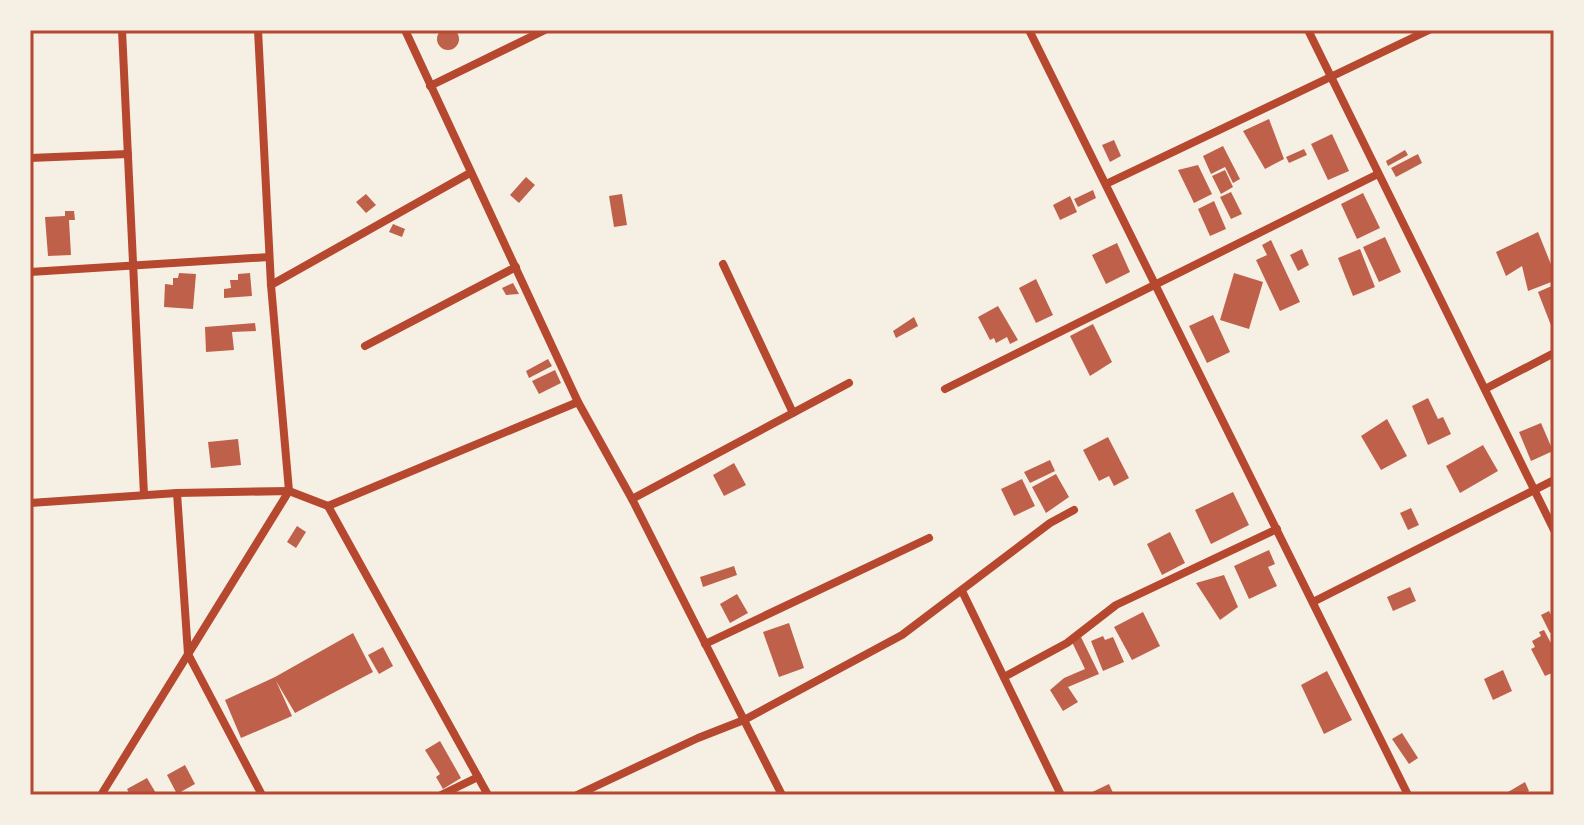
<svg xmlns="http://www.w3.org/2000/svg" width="1584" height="825" viewBox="0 0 1584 825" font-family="'DejaVu Sans',sans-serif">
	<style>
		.building { fill: #bf614a }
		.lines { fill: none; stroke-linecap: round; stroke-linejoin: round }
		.minor { stroke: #b5482f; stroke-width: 8 }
		.neatline { fill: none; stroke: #b5482f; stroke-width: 3 }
	</style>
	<rect width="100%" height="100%" fill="#f6efe4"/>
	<g class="building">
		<circle cx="448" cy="39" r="11"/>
		<polygon points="1269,119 1284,159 1265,169 1243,131"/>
		<polygon points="1332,134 1349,171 1328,180 1311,144"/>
		<polygon points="1114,140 1121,156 1110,162 1102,145"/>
		<polygon points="1223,146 1240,179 1233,183 1225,167 1211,174 1203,156"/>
		<polygon points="1304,149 1307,155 1289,163 1286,157"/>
		<polygon points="1405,150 1408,155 1388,166 1386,161"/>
		<polygon points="1418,154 1422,163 1396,177 1391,168"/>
		<polygon points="1198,165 1212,194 1194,203 1178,170"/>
		<polygon points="1225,170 1233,187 1221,194 1212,176"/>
		<polygon points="526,177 535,185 519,203 510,195"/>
		<polygon points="1093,190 1096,198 1078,207 1074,199"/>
		<polygon points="1231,192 1242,214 1231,219 1220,197"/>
		<polygon points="1363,193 1380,228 1357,239 1341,204"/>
		<polygon points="366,194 376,205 366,213 356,202"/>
		<polygon points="622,194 627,225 614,227 609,196"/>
		<polygon points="1070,196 1077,212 1060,220 1053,205"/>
		<polygon points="1214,201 1226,229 1210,236 1198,209"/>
		<polygon points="65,211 74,211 75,220 69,220 71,255 48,256 45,217 65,216"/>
		<polygon points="393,224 405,229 402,237 389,232"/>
		<polygon points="1538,232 1554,272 1554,281 1528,291 1522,266 1506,276 1496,252"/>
		<polygon points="1385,237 1401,272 1379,282 1363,247"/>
		<polygon points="1271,240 1300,302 1280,311 1256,260 1267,255 1262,245"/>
		<polygon points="1117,243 1130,272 1106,284 1092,255"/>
		<polygon points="1302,249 1309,265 1298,271 1290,255"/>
		<polygon points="1360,249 1375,287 1353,296 1338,258"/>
		<polygon points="179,273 196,274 193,309 164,307 165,284 173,285 173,278 178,278"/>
		<polygon points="250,273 252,296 224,298 224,289 231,288 230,280 238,280 238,274"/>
		<polygon points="1234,273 1263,282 1249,329 1220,320"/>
		<polygon points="1036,279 1053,315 1036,323 1019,288"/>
		<polygon points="513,283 519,294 506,295 502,288"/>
		<polygon points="1554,285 1554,333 1538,292"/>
		<polygon points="998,306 1018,340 1010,344 1007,337 996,343 994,338 990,340 978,317"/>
		<polygon points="1213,315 1230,352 1207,363 1189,326"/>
		<polygon points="914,317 918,326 896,338 893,331"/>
		<polygon points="255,323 256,331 232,332 234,350 206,352 205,327"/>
		<polygon points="1093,324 1112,362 1090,376 1070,336"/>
		<polygon points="548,359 552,366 529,378 526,371"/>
		<polygon points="555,370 561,383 539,394 532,381"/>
		<polygon points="1428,398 1438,419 1443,417 1451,434 1428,445 1412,406"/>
		<polygon points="1387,419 1407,456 1381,470 1361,436"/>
		<polygon points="1541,423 1553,451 1531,461 1519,432"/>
		<polygon points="1108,437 1129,478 1114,486 1109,476 1099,481 1083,450"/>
		<polygon points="238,439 241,465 211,468 208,442"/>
		<polygon points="1483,445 1498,471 1460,493 1446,466"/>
		<polygon points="1050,460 1055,471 1030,483 1024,472"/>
		<polygon points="734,463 746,485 724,496 713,475"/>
		<polygon points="1056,474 1069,497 1046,513 1032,487"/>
		<polygon points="1022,479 1035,506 1014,516 1001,489"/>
		<polygon points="1233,492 1249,525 1211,544 1195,510"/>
		<polygon points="1411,508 1419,525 1408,530 1400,513"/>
		<polygon points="297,526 306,532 296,548 287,542"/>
		<polygon points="1170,532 1185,563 1162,575 1147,544"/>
		<polygon points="1269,550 1275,564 1268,567 1277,586 1249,599 1234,566"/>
		<polygon points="734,566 737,575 703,587 700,577"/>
		<polygon points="1224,575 1238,607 1220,620 1196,583"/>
		<polygon points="1410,587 1416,601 1393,611 1387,597"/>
		<polygon points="737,594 748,613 730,623 720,604"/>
		<polygon points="1549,611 1554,621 1554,631 1550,633 1541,615"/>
		<polygon points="1143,612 1160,646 1132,660 1114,627"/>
		<polygon points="789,623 804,668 779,677 763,632"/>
		<polygon points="1544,630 1554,649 1554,672 1545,676 1531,649 1535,647 1532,641 1541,636 1539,632"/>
		<polygon points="353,633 373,672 295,713 276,681 292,716 241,738 225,700 275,677"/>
		<polygon points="1103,636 1105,640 1113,637 1124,662 1103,671 1091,641"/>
		<polygon points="1081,637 1099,674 1068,687 1078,702 1063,711 1050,690 1064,678 1085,669 1072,642"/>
		<polygon points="383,647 393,666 379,674 368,655"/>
		<polygon points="1503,670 1512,691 1493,700 1484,679"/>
		<polygon points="1327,671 1352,720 1324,734 1301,685"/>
		<polygon points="1402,733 1418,758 1409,764 1392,739"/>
		<polygon points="440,741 461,778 443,789 436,777 440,774 425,750"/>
		<polygon points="185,765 195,784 177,794 167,775"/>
		<polygon points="147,778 157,795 130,795 127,789"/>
		<polygon points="1525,782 1529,791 1521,795 1503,795"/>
		<polygon points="1109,784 1114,795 1086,795"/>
	</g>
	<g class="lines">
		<g class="minor">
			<polyline points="122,30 144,495"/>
			<polyline points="405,30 578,402 632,499 782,795"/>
			<polyline points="1029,30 1408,795"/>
			<polyline points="1308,30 1554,530"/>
			<polyline points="430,86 545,30"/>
			<polyline points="30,158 128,154"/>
			<polyline points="1106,184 1429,30"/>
			<polyline points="723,264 793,413"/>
			<polyline points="30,272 269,257"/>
			<polyline points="271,285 470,173"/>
			<polyline points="365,346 516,267"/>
			<polyline points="945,389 1378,174"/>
			<polyline points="1485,389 1554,353"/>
			<polyline points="177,493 188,654 262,795"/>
			<polyline points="632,499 849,383"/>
			<polyline points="30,503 177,493 289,491 328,506 488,795"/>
			<polyline points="328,506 578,402"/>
			<polyline points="962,591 1061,795"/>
			<polyline points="1313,602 1554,480"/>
			<polyline points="705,644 929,538"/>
			<polyline points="1004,677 1067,643 1116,605 1277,529"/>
			<polyline points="101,795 289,491 271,285 258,30"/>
			<polyline points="441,795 478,777"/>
			<polyline points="577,795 698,738 744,720 902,635 1050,523 1074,510"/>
		</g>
	</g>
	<rect width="1584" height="825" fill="none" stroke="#f6efe4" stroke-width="64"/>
	<rect x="32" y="32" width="1520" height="761" class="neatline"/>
</svg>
